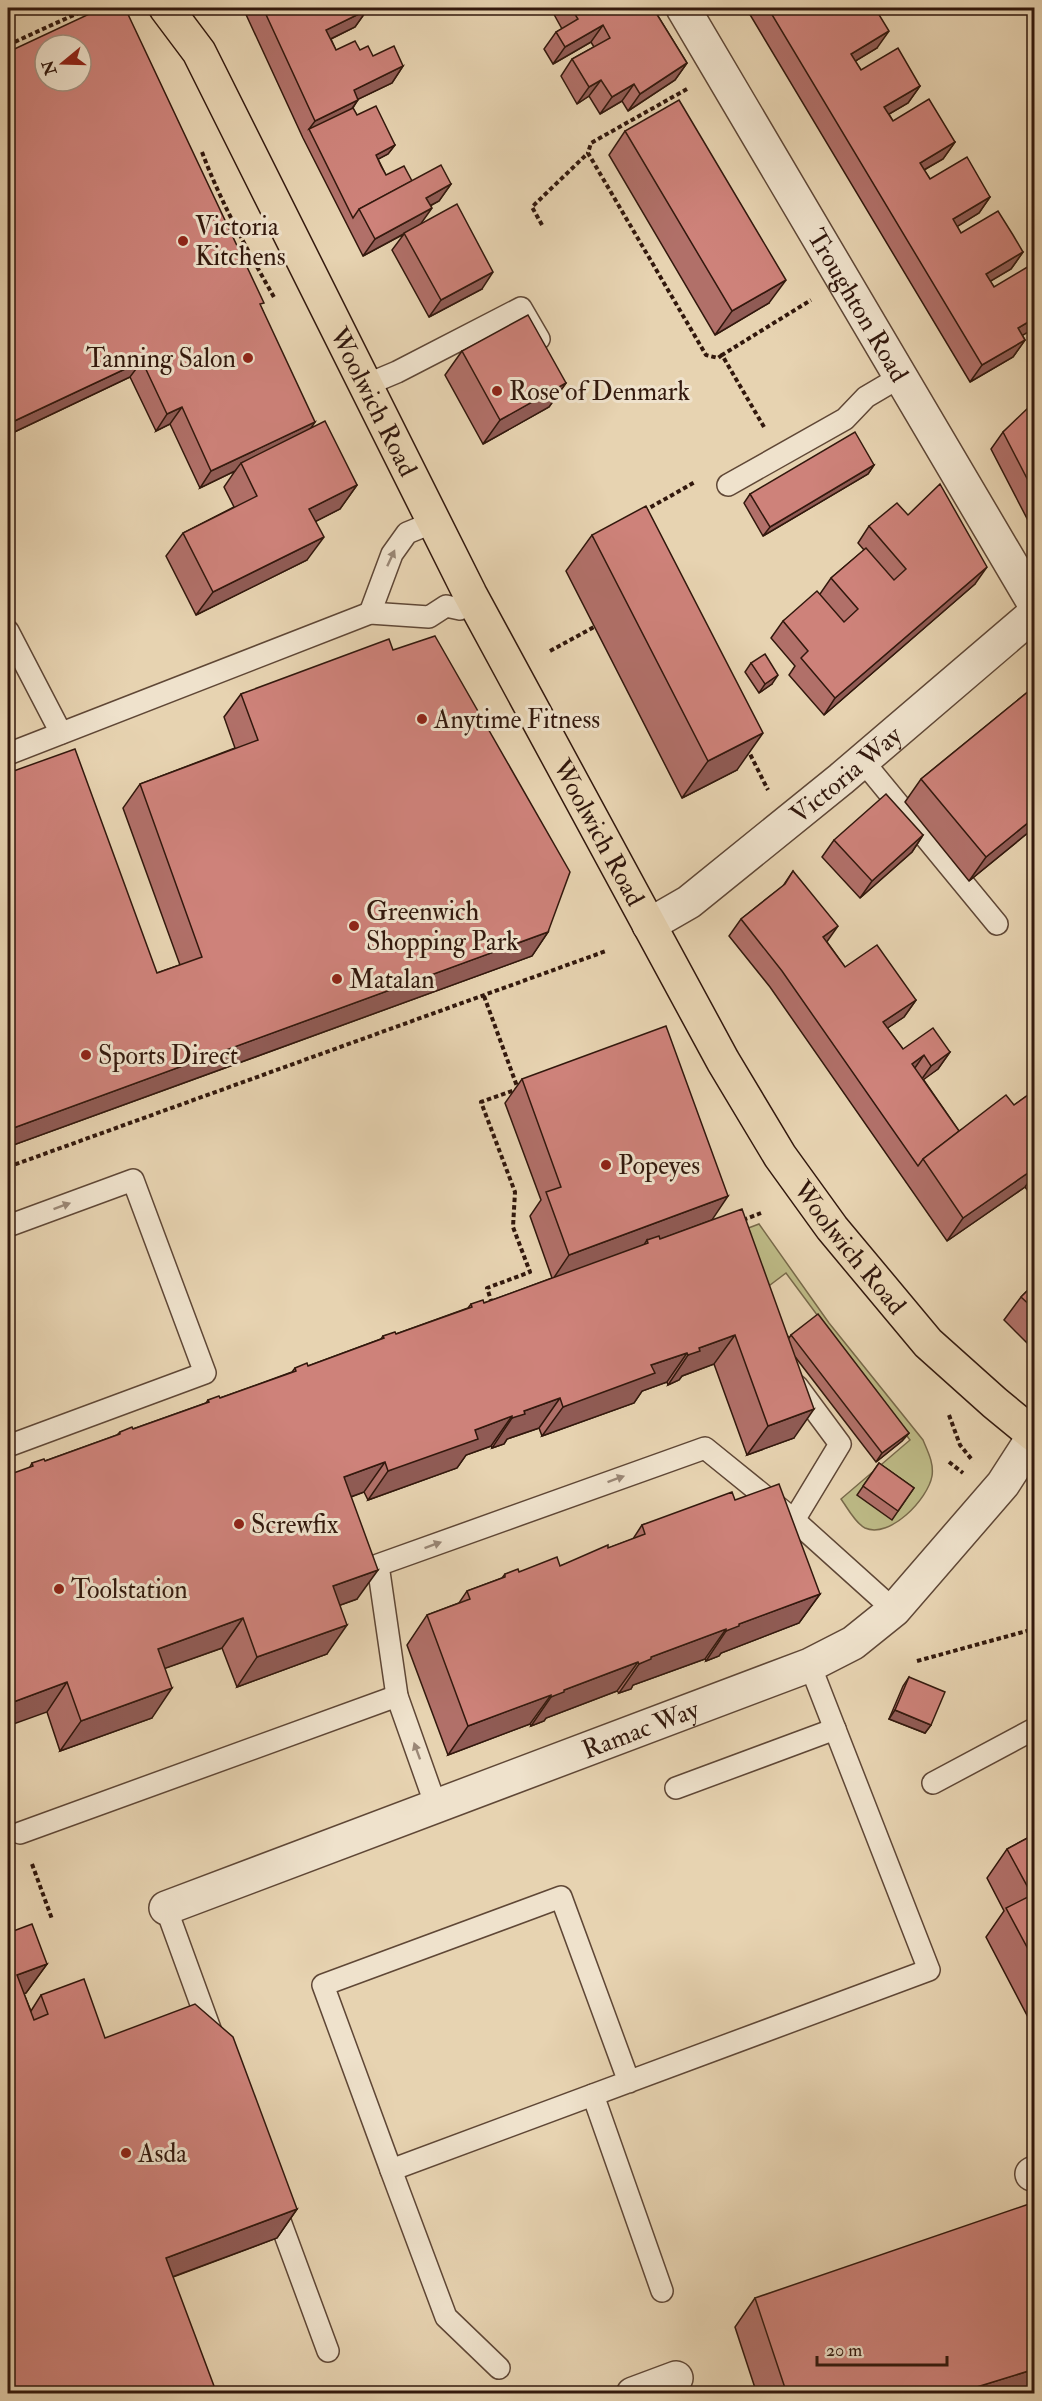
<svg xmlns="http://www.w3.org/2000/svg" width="1042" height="2401" viewBox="0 0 1042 2401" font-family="'IM FELL Double Pica',serif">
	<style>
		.green { fill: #bdba86; stroke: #78694a; stroke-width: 1.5 }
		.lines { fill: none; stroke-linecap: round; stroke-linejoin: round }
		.lane-casing { stroke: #5f4736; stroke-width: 24 }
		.street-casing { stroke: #5f4736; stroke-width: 36 }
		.primary-casing { stroke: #32180d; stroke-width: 36 }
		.path { stroke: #32180d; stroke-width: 4; stroke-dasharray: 4.5 3; stroke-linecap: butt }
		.lane { stroke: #efe2cc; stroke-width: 21 }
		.street { stroke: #efe2cc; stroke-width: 33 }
		.primary { stroke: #e7d3b1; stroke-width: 33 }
		.wall { fill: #b17069; stroke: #32180d; stroke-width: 1.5 }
		.shaded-wall { fill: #905b55; stroke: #32180d; stroke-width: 1.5 }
		.building { fill: #ce827a; stroke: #32180d; stroke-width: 1.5; fill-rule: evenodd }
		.oneway { fill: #9a8776 }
		.poi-dot { fill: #8f2418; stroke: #efe2cc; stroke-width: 2 }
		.labels { text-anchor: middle; stroke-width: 6; stroke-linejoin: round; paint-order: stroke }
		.poi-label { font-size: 26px; fill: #32180d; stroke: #efe2cc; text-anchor: start }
		.street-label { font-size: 26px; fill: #32180d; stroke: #efe2cc }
	</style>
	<rect width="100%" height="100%" fill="#e7d3b1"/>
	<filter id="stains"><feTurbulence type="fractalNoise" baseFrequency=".00333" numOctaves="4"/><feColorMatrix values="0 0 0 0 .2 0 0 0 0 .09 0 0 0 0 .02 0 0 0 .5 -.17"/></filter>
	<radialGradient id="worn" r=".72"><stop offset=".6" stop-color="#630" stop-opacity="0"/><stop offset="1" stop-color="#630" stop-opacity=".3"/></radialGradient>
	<path class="green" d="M759,1224L829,1323L923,1440C928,1452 934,1463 932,1476C928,1499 890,1539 865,1528C855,1523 847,1507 841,1499L910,1440L786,1273L745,1304L722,1238Z"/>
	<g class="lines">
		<g class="lane-casing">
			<g id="lane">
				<polyline points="366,385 397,372 521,308 539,339"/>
				<polyline points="728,485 845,419 866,397 900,377"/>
				<polyline points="370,613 392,554 407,533 434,522"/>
				<polyline points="8,631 61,733"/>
				<polyline points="8,754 370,613 429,617 446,606 460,609 474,601"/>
				<polyline points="862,760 997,924"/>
				<polyline points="8,1226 133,1180 205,1373 8,1446"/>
				<polyline points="794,1520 840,1444 797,1386"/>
				<polyline points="933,1783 1034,1729"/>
				<polyline points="676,1788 835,1729"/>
				<polyline points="436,1806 397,1696 378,1565 705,1448 794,1520 894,1610"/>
				<polyline points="20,1833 397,1696"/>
				<polyline points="166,1908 213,2037"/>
				<polyline points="629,2082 561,1897 323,1985 391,2170 929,1970 810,1665"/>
				<polyline points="593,2095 662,2291"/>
				<polyline points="391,2170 446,2317 499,2368"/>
				<polyline points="273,2202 328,2351"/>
			</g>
		</g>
		<g class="street-casing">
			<g id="street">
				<path id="s1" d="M683,8L1034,603"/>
				<path id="s2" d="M649,925L689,902L841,779L1034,614"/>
				<path id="s3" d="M166,1908L810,1665L853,1643L894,1610L1003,1484L1034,1436"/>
				<polyline points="1032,2174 1034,2173"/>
				<polyline points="633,2394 676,2378"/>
			</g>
		</g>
		<g class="primary-casing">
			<g id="primary">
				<path id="s4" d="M166,8L199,52L470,594L723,1061L780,1156L832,1228L928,1343L995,1403L1034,1435"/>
			</g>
		</g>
		<g class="path">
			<polyline points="8,45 89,8"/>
			<polyline points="687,89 591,143 588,153 706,355 718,358 722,355"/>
			<path d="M202,152C221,203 248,251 275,299"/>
			<polyline points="542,225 532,207 588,153"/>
			<polyline points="764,427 722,355 811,300"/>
			<polyline points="644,511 695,482"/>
			<polyline points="550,651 594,627"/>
			<polyline points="747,748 768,790"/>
			<polyline points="484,996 518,1089 481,1102 515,1192 513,1227 530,1272 487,1288 492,1303"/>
			<polyline points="8,1167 606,951"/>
			<polyline points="743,1220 761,1213"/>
			<polyline points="949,1415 960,1445 973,1461"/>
			<polyline points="949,1462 963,1473"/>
			<polyline points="917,1661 1034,1629"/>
			<polyline points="32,1864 52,1919"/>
		</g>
		<use href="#lane" class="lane"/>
		<use href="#street" class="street"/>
		<use href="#primary" class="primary"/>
	</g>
	<g class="wall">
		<polygon points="243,8 366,8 367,10 355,27 331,39 336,50 360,50 373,56 403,66 392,83 358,99 353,108 357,115 395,145 388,154 378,159 386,175 412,181 451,184 439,201 430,206 420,225 482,289 429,317 392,250 404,234 363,256 303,138"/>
		<polygon points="552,8 653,8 687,63 675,80 628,111 622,101 600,114 589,96 577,104 561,76 572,59 594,47 591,42 553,64 544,49 556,32 562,29 551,9"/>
		<polygon points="746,8 824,8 828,14 877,48 855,61 861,70 920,86 908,103 889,114 893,121 955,142 943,159 924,170 930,179 990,197 979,213 957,226 961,233 1023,252 1011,269 990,281 994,287 1035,275 1035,328 1022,335 1025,340 1013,357 970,382"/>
		<polygon points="8,52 261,307 312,427 357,485 340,509 316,521 307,560 196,615 166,556 183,533 234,507 224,487 235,471 200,488 170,424 156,431 130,377 8,435"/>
		<polygon points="625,131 769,303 715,335 609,155"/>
		<polygon points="462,351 566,383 549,407 483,444 445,375"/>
		<polygon points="1035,411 1035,534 991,449 1003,432"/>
		<polygon points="874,465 868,474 763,536 744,503 750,494"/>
		<polygon points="869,526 975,584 824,715 789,675 795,666 771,638 783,621 820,594 831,578 864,550 858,543"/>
		<polygon points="592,535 737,770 682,798 566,571"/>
		<polygon points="393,650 548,932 532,956 8,1147 8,773 157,973 180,965 123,808 140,784 235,748 224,717 241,694"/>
		<polygon points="751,663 772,684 759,693 745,672"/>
		<polygon points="1035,686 1035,827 969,881 905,802 921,779"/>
		<polygon points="923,835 912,852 860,898 822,857 834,840"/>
		<polygon points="793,871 827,942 845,967 916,1000 904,1017 887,1028 903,1049 950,1052 938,1069 923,1079 959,1131 1014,1105 1035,1090 1035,1186 1028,1191 1025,1187 947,1241 770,987 729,936 741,919 783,886"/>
		<polygon points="522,1079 712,1220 789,1338 791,1335 909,1433 902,1441 876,1462 796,1358 794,1438 747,1455 714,1364 682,1376 679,1380 668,1385 667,1382 642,1391 634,1403 542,1436 539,1428 507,1439 504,1444 492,1448 491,1446 466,1455 457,1468 368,1500 364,1492 351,1497 357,1599 340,1605 327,1654 237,1687 222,1648 165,1668 152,1718 60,1751 47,1712 30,1467 32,1463 45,1461 117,1435 120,1432 133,1429 206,1403 208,1400 220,1398 292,1372 295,1368 308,1366 381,1339 383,1336 396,1334 468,1308 471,1304 484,1303 552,1278 530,1216 541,1200 505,1103"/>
		<polygon points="1035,1283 1035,1351 1004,1320 1021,1297"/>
		<polygon points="879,1463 914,1488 892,1520 857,1495"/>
		<polygon points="735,1500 820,1594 799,1623 721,1653 719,1656 706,1661 705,1659 633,1685 631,1689 619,1693 617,1691 546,1718 544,1721 531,1726 530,1724 448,1755 407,1645 427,1615 459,1603 467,1591 502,1578 505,1574 560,1566 633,1539 642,1525"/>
		<polygon points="909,1677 931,1725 925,1733 889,1719 903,1686"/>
		<polygon points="1035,1808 1035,1821 1033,1818"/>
		<polygon points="1035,1834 1035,2018 1030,2021 986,1937 1004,1911 987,1878 1007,1849"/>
		<polygon points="8,1933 47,1964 26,1993 24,1994 31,2011 41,1995 105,2038 297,2209 277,2238 173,2277 8,2394"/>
		<polygon points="755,2298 1035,2393 1032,2394 757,2394 735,2327"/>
	</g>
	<g class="shaded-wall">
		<polygon points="367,10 355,27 314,47 326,30"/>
		<polygon points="603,25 591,42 553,64 565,47"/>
		<polygon points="889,31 877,48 839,71 851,54"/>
		<polygon points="687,63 675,80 628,111 640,94"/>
		<polygon points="403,66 392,83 342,107 354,90"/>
		<polygon points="601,80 589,96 577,104 589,87"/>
		<polygon points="634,84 622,101 600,114 612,97"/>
		<polygon points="920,86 908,103 872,124 884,107"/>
		<polygon points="358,100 346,117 309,129 315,121"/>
		<polygon points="955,142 943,159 908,179 920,163"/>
		<polygon points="395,145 388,154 369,164 376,155"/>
		<polygon points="451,184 439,201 414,214 426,198"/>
		<polygon points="990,197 979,213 942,236 953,219"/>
		<polygon points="432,208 420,225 363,256 375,239"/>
		<polygon points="1023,252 1011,269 974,291 986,274"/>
		<polygon points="493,272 482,289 429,317 441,300"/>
		<polygon points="786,280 769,303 715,335 732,311"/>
		<polygon points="1035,318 1035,328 1006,345 1018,328"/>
		<polygon points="1025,340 1013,357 970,382 982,365"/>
		<polygon points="142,361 130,377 8,435 8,424"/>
		<polygon points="566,383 549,407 483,444 500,420"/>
		<polygon points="182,407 170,424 156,431 167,414"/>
		<polygon points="315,422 304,439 241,463 235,471 200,488 211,471"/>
		<polygon points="874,465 868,474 763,536 770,527"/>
		<polygon points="357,485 340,509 293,533 309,509"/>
		<polygon points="324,537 307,560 196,615 213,592"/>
		<polygon points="987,567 975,584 824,715 835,698"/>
		<polygon points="778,675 772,684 759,693 765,684"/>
		<polygon points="763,733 737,770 682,798 708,761"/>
		<polygon points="1035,817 1035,827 969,881 986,857"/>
		<polygon points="923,835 912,852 860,898 872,881"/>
		<polygon points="838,926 826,943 823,937"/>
		<polygon points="548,932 532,956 8,1147 8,1130"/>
		<polygon points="916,1000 904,1017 871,1039 883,1022"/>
		<polygon points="950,1052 938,1069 919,1083 931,1066"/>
		<polygon points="924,1055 912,1072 912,1064"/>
		<polygon points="1035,1168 1035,1173 1025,1187 947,1241 963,1218"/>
		<polygon points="1035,1182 1035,1186 1028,1191"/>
		<polygon points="728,1196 712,1220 648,1244 647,1240 644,1245 553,1279 569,1255"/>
		<polygon points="735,1335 714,1364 682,1376 679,1380 668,1385 688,1355 699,1348"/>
		<polygon points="687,1353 667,1382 642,1391 634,1403 542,1436 563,1407 651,1365"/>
		<polygon points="560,1398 539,1428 507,1439 504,1444 492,1448 512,1418 524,1411"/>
		<polygon points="814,1409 794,1438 747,1455 768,1426"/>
		<polygon points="512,1416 491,1446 466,1455 457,1468 368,1500 388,1471 475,1430"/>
		<polygon points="909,1433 902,1441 876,1462 882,1453"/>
		<polygon points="385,1462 364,1492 323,1507 344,1477"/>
		<polygon points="378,1570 357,1599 313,1615 333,1586"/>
		<polygon points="820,1594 799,1623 721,1653 719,1656 706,1661 726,1631 739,1624"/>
		<polygon points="243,1618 222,1648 138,1678 158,1649"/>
		<polygon points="347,1625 327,1654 237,1687 257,1657"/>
		<polygon points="726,1629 705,1659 633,1685 631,1689 619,1693 639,1664 651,1657"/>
		<polygon points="638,1662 617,1691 546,1718 544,1721 531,1726 551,1697 564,1690"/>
		<polygon points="67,1682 47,1712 8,1726 8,1704"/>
		<polygon points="172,1688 152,1718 60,1751 81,1721"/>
		<polygon points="551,1695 530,1724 448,1755 468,1726"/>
		<polygon points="895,1710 931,1725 925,1733 889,1719"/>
		<polygon points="47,1964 26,1993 8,2000 17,1975"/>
		<polygon points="297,2209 277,2238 145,2287 166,2258"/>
		<polygon points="1035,2369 1035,2393 1032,2394 954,2394"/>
	</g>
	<g class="building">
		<path d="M102,8H125L264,303L260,304L315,422L211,471L182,407L167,414L142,361L8,424V52ZM45,45H81V81H45Z"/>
		<polygon points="263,8 366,8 367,10 326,30 336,50 355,41 360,50 368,46 373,56 394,46 403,66 354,90 358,100 315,121"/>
		<polygon points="571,8 653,8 687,63 640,94 634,84 612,97 601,80 589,87 572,59 610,38 603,25 565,47 556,32 578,19"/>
		<polygon points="768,8 824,8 828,14 839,8 875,8 889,31 851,54 861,70 898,48 920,86 884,107 893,121 929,99 955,142 920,163 930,179 967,157 990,197 953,219 961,233 998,211 1013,235 1023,252 986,274 994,287 1029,266 1035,275 1035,318 1018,328 1025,340 982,365"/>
		<polygon points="679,100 786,280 732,311 625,131"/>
		<polygon points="376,106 395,145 376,155 381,166 386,175 404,166 412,181 359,209 353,218 309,129 353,108 357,115"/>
		<polygon points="441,165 451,184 426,198 432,208 375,239 359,209"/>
		<polygon points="457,204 493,272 441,300 404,233"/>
		<polygon points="528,315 566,383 500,420 462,351"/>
		<polygon points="1030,406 1035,411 1035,494 1003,432"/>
		<polygon points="325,421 357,485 309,509 324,537 213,592 183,533 257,496 241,463"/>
		<polygon points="855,432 874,465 770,527 750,494"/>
		<polygon points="940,484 987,567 835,698 801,658 808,651 783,621 817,591 844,622 858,609 831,578 866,548 894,580 906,569 869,526 897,503 908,515"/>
		<polygon points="646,506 763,733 708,761 592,535"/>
		<polygon points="435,636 570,872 548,932 8,1130 8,773 75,749 157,973 202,957 140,784 258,740 241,694 389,639 393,650"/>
		<polygon points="765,654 778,675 765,684 751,663"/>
		<polygon points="1035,686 1035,817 986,857 921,779"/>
		<polygon points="886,794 923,835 872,881 834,840"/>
		<polygon points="793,871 838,926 823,937 845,967 877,945 916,1000 883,1022 903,1049 933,1028 950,1052 931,1066 924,1055 912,1064 959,1131 923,1159 918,1166 782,971 741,919 785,884"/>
		<polygon points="666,1026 728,1196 569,1255 546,1192 561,1187 522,1079"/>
		<polygon points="1035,1090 1035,1168 963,1218 923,1159 1006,1095 1014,1105"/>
		<polygon points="742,1209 814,1409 768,1426 735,1335 699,1348 700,1351 688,1355 687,1353 651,1365 655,1373 563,1407 560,1398 524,1411 525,1414 512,1418 512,1416 475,1430 478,1439 388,1471 385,1462 344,1477 378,1570 333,1586 347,1625 257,1657 243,1618 158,1649 172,1688 81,1721 67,1682 8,1704 8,1475 33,1466 32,1463 44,1459 45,1461 120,1434 120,1432 132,1427 133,1429 209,1402 208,1400 219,1396 220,1398 296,1371 295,1368 307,1363 308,1366 384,1338 383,1336 395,1332 396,1334 472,1307 471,1304 483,1300 484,1303 648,1243 647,1240 659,1236 660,1239"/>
		<polygon points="1035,1283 1035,1310 1021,1297"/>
		<polygon points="818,1314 909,1433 882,1453 791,1335"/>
		<polygon points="879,1463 914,1488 898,1511 863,1486"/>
		<polygon points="779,1484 820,1594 739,1624 739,1626 726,1631 726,1629 651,1657 651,1659 639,1664 638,1662 564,1690 564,1692 551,1697 551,1695 468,1726 427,1615 470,1599 467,1591 505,1577 505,1574 518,1569 519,1572 557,1557 560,1566 608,1545 608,1548 645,1534 642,1525 732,1492 735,1500"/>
		<polygon points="909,1677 945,1692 931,1725 895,1710"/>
		<polygon points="1035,1834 1035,1962 1006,1908 1032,1895 1007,1849"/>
		<polygon points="32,1924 47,1964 17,1975 34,2020 48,2014 41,1995 84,1979 105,2038 195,2004 233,2037 297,2209 166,2258 217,2394 8,2394 8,1933"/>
		<polygon points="1032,2203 1035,2210 1035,2369 954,2394 787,2394 755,2298"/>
	</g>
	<defs><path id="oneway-solid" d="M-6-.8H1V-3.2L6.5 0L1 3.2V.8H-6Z" transform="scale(1.5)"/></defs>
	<g class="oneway">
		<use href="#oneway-solid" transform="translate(391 558) rotate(-65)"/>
		<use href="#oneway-solid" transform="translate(62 1206) rotate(-20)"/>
		<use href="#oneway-solid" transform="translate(616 1479) rotate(-20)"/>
		<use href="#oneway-solid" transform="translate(433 1545) rotate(-20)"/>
		<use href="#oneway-solid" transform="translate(417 1751) rotate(-110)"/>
	</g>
	<g class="poi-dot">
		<circle cx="183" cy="241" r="6"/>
		<circle cx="248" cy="358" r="6"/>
		<circle cx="497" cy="391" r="6"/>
		<circle cx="422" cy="719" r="6"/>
		<circle cx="354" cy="926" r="6"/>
		<circle cx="337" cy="979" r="6"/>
		<circle cx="86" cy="1055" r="6"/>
		<circle cx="606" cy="1165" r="6"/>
		<circle cx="239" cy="1524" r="6"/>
		<circle cx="59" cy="1589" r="6"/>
		<circle cx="126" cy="2153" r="6"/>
	</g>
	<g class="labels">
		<g class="poi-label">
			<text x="195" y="235">Victoria<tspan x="195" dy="30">Kitchens</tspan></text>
			<text x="236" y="367" text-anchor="end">Tanning Salon</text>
			<text x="509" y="400">Rose of Denmark</text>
			<text x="434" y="728">Anytime Fitness</text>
			<text x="366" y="920">Greenwich<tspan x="366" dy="30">Shopping Park</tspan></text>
			<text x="349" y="988">Matalan</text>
			<text x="98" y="1064">Sports Direct</text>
			<text x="618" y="1174">Popeyes</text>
			<text x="251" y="1533">Screwfix</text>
			<text x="71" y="1598">Toolstation</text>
			<text x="138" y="2162">Asda</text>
		</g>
		<g class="street-label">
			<text dy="9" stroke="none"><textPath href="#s1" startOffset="345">Troughton Road</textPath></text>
			<text dy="9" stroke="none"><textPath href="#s4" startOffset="446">Woolwich Road</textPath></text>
			<text dy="9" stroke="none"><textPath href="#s2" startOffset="248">Victoria Way</textPath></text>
			<text dy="9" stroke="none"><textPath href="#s4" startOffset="932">Woolwich Road</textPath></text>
			<text dy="9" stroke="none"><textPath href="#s4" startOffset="1418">Woolwich Road</textPath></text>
			<text dy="9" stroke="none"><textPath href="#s3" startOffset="507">Ramac Way</textPath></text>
		</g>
	</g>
	<rect width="1042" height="2401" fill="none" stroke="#e7d3b1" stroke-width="30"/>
	<rect x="9" y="9" width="1024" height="2383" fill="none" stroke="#32180d" stroke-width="3"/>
	<rect x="15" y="15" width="1012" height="2371" fill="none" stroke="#32180d" stroke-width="1.5"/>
	<g transform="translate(63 63) rotate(251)"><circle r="28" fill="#efe2cc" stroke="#a39180" stroke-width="1.5"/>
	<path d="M0-4.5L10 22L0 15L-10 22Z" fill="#8f2418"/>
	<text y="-9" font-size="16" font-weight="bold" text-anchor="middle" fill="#32180d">N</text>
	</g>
	<path d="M817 2356v9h130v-9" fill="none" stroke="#32180d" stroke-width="3"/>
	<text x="826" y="2356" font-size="18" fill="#32180d" stroke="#efe2cc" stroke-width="4.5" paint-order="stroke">20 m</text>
	<rect width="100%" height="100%" filter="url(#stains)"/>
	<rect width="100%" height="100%" fill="url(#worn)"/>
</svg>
